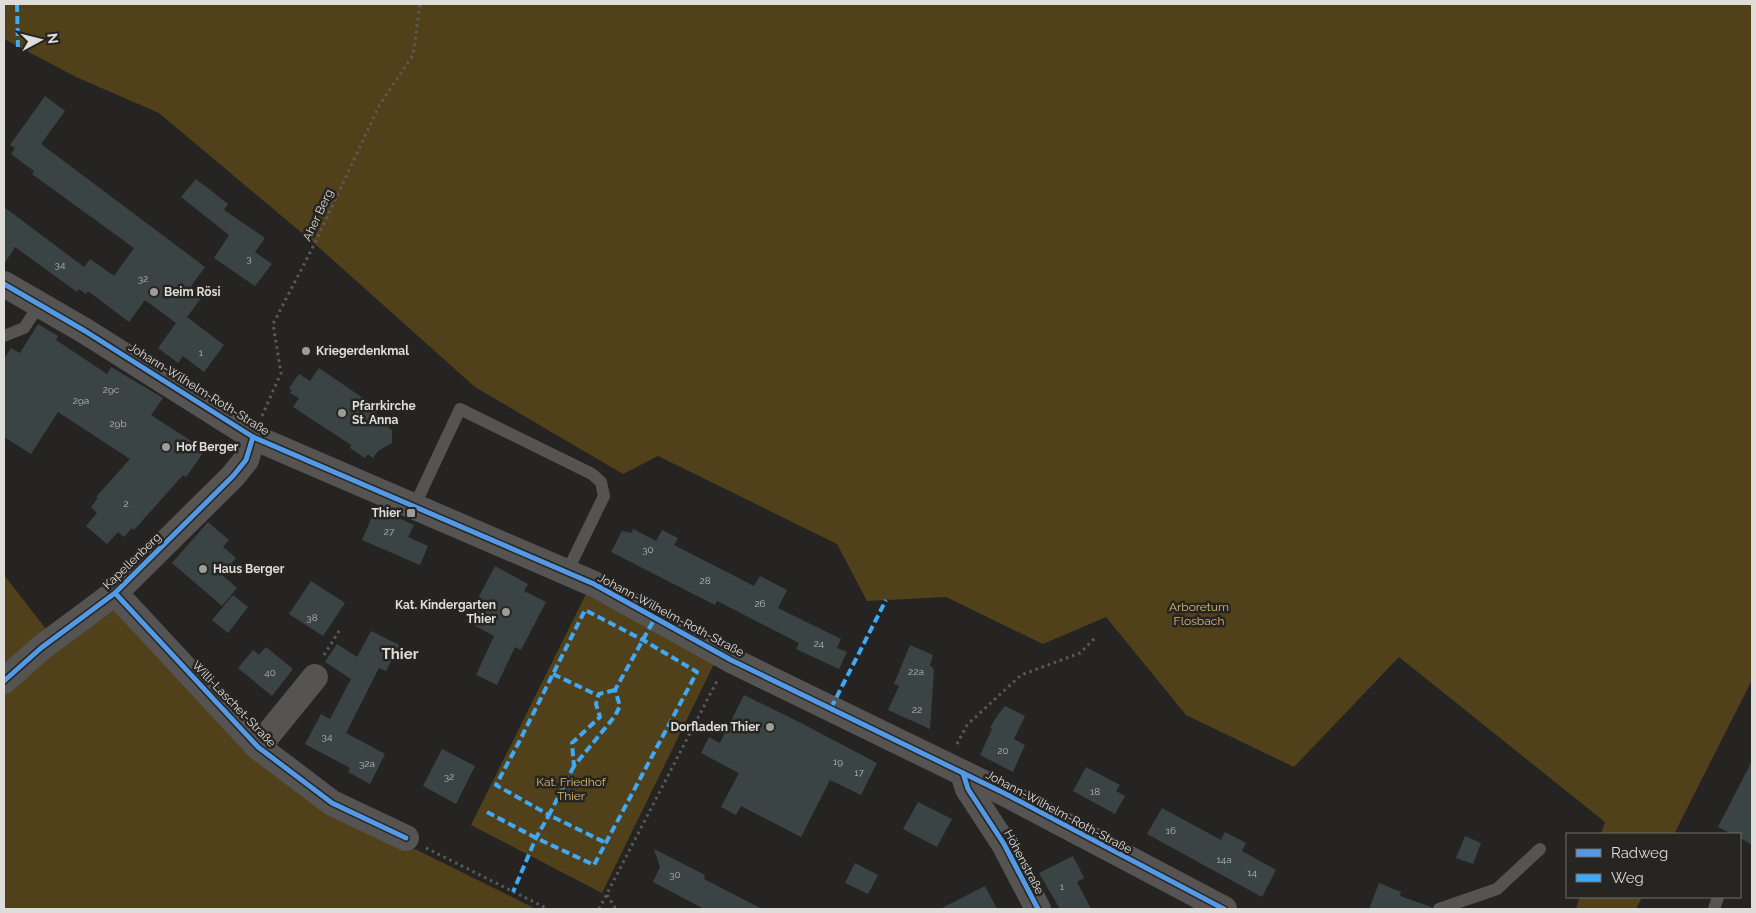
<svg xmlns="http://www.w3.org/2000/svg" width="1756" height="913" viewBox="0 0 1756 913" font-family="Raleway,sans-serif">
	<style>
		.green { fill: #50411b }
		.building { fill: #3b4445 }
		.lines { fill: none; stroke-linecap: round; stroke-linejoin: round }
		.path { stroke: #5b5a58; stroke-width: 3; stroke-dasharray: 2.5 4; stroke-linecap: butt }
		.service { stroke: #555453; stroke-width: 12 }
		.minor { stroke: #555453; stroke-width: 26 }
		.quiet { stroke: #3fa9f5; stroke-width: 4; stroke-dasharray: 8 4; stroke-linecap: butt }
		.cycleway-casing { stroke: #262521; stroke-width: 8 }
		.cycleway { stroke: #5399e6; stroke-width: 5 }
		.poi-dot { fill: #9d9c9a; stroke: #262521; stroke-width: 2 }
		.labels { text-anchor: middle; stroke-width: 5; stroke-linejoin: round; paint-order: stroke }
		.number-label { font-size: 10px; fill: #b5b7b5 }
		.street-label { font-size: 12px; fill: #deddda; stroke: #262521 }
		.poi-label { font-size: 12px; font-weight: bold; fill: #deddda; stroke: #262521; text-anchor: start }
		.park-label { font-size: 12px; fill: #dcba6b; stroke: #262521 }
		.quarter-label { font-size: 15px; font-weight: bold; fill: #deddda; stroke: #262521 }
	</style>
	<rect width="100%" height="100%" fill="#252422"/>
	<g class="green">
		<polygon points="4,4 1752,4 1752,680 1674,834 1601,834 1605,822 1399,657 1294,767 1186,715 1106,617 1043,644 946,597 867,601 837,544 658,456 623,474 475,387 315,244 159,113 76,77 4,39"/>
		<polygon points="4,575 50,634 4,673"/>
		<polygon points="586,594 715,662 602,893 471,825"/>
		<polygon points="115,608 329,809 419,851 536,909 4,909 4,689"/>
		<polygon points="1580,897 1642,897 1636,909 1580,909 1576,908"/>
	</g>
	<g class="building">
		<polygon points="45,96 65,111 41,144 205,267 189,289 202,297 187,317 224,345 204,372 183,356 178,363 158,348 176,323 145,300 129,322 88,291 86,294 79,289 77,292 15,247 4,264 4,207 84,267 90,259 114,276 134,248 32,174 34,171 11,154 15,148 10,145"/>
		<polygon points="196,179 228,204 224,210 265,238 255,252 272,264 255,286 214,258 229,235 181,197"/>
		<polygon points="38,324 58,336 56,340 107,374 111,367 163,398 151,415 205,450 186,477 183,475 134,530 132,528 124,537 118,532 107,544 86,526 97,513 91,507 98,498 96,497 130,459 58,412 31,454 4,437 4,359 11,348 20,353"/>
		<polygon points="319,368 379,409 375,415 392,430 392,443 378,451 373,458 368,454 365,458 350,448 351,445 293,407 299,398 290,393 292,390 289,388 299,374 310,381"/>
		<polygon points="376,508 414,525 408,537 428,546 420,565 362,540"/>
		<polygon points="208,522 229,540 223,547 236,558 222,575 237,588 222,606 172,563"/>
		<polygon points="633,529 656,541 662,530 678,538 674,545 754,586 760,576 787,590 778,608 841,639 837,648 847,652 839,669 796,649 799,643 717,601 715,605 611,552 622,531 632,533"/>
		<polygon points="495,566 528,584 524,591 546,602 521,650 515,647 497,685 476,675 494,636 466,621"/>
		<polygon points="311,581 345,603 323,636 289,614"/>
		<polygon points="233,595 248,607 228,633 212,620"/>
		<polygon points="371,631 399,645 386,671 379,668 346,733 385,754 370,784 348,772 350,768 305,744 321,714 330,719 351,679 325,662 337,644 357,657"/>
		<polygon points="910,645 933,655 930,665 934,669 930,729 888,710 899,686 894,684"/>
		<polygon points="266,647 293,669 272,696 238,668 253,650 259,655"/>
		<polygon points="744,695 803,724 877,763 861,795 830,780 801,837 741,806 736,815 721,807 739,773 701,753 709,737 720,743"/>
		<polygon points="1005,706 1025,716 1014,739 1025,745 1013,772 980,755 992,729 990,728 997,716"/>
		<polygon points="442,749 475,766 456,804 423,786"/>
		<polygon points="1752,761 1752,845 1740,838 1740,834 1732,834 1718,827"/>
		<polygon points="1086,767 1120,785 1116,791 1125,796 1115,814 1073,791"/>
		<polygon points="918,802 952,819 937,847 903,829"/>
		<polygon points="1162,808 1221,840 1225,832 1246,843 1242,851 1276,870 1262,897 1147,834"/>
		<polygon points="1465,836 1481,843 1473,864 1456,858"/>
		<polygon points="654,849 705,875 704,879 762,909 704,909 653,882 660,867"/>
		<polygon points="1073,856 1084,878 1077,882 1091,909 1060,909 1039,873"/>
		<polygon points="855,863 878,875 868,894 845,883"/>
		<polygon points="1379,883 1401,892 1400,896 1431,907 1430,909 1369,909"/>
		<polygon points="985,886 997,909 940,909"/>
	</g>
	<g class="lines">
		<g class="path">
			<polyline points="262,416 281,373 273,324 315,243 379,106 413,55 420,4"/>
			<polyline points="324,655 341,628"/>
			<polyline points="957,744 967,725 1021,675 1080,653 1096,637"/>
			<polyline points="426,848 548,909"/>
			<polyline points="607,895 616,909"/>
			<polyline points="599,909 718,679"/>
		</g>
		<g class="service">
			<polyline points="4,336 24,328 40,304"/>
			<polyline points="414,507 460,409 592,474 601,482 604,496 567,572"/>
			<polyline points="1439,909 1497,889 1540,849"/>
			<polyline points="1714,909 1718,897"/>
		</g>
		<g class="minor">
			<polyline points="4,284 85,331 253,437 594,584 731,660 1006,794 1224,909"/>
			<polyline points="115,593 258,747 332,803 406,838"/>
			<polyline points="4,681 41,648 115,593 233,476 246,460 253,437"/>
			<polyline points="258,747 315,677"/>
			<polyline points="963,773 968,789 1004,844 1038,909"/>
		</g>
		<g class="quiet">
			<polyline points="17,4 18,47"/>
			<polyline points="553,674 599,696"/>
			<polyline points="615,690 599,694 596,704 600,717 572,743 574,766 615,716 620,706 615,690 655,618"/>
			<polyline points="831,708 886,600"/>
			<polyline points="574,766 549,815 606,843"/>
			<polyline points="487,812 536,838 594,865 697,672 643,640 585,610 518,744 496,785 549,815 536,838 513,892"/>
		</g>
		<g class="cycleway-casing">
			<g id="cycleway">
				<polyline points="4,284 85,331 253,437 594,584 731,660 1006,794 1224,909"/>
				<polyline points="115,593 258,747 332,803 406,838"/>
				<polyline points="4,681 41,648 115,593 233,476 246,460 253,437"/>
				<polyline points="963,773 968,789 1004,844 1038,909"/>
			</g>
		</g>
		<use href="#cycleway" class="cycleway"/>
	</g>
	<g class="poi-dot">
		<circle cx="154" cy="292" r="5"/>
		<circle cx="306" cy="351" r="5"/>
		<circle cx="342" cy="413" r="5"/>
		<circle cx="166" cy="447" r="5"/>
		<rect x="406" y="508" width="10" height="10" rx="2.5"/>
		<circle cx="203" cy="569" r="5"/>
		<circle cx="506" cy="612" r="5"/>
		<circle cx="770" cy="727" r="5"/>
	</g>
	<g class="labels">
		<g class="number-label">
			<text x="249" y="262">3</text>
			<text x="60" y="268">34</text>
			<text x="143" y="282">32</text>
			<text x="201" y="356">1</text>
			<text x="111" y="393">29c</text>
			<text x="81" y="404">29a</text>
			<text x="118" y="427">29b</text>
			<text x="126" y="507">2</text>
			<text x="389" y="535">27</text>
			<text x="648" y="553">30</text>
			<text x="705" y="584">28</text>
			<text x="760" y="607">26</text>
			<text x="312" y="621">38</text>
			<text x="819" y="647">24</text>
			<text x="916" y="675">22a</text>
			<text x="270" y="676">40</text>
			<text x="917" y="713">22</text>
			<text x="327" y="740">34</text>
			<text x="1003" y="754">20</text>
			<text x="838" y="765">19</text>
			<text x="367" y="767">32a</text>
			<text x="859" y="776">17</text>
			<text x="449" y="780">32</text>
			<text x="1095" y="795">18</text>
			<text x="1171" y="834">16</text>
			<text x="1224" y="863">14a</text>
			<text x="1252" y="876">14</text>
			<text x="675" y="878">30</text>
			<text x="1062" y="890">1</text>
		</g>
		<g class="street-label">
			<text transform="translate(318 215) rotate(-65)" y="4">Aher Berg</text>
			<text transform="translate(199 389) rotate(32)" y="4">Johann-Wilhelm-Roth-Straße</text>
			<text transform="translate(132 561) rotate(-44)" y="4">Kapellenberg</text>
			<text transform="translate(671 615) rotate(28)" y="4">Johann-Wilhelm-Roth-Straße</text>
			<text transform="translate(234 704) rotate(46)" y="4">Willi-Laschet-Straße</text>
			<text transform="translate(1059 812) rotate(28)" y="4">Johann-Wilhelm-Roth-Straße</text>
			<text transform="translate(1024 862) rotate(62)" y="4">Höhenstraße</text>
		</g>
		<g class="poi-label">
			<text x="164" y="296">Beim Rösi</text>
			<text x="316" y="355">Kriegerdenkmal</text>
			<text x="352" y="410">Pfarrkirche<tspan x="352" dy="14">St. Anna</tspan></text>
			<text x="176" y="451">Hof Berger</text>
			<text x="401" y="517" text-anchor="end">Thier</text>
			<text x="213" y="573">Haus Berger</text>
			<text x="496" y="609" text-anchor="end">Kat. Kindergarten<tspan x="496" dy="14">Thier</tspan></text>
			<text x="760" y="731" text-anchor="end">Dorfladen Thier</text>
		</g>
		<g class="park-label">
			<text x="1199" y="611">Arboretum<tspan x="1199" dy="14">Flosbach</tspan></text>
			<text x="571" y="786">Kat. Friedhof<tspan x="571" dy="14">Thier</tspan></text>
		</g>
		<g class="quarter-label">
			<text x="400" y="659">Thier</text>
		</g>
	</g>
	<rect width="1756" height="913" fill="none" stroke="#deddda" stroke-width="10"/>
	<rect x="1566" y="833" width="175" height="65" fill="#262521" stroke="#706f6b"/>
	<rect x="1576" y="849" width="25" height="8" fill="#5399e6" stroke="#706f6b"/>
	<text x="1611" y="858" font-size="15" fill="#deddda">Radweg</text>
	<rect x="1576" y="874" width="25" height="8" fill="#3fa9f5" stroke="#706f6b"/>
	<text x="1611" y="883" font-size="15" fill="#deddda">Weg</text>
	<g transform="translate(40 40) rotate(83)" stroke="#262521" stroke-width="4" paint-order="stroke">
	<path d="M0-4L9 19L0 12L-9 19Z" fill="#deddda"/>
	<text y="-8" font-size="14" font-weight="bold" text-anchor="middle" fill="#deddda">N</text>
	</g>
</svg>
